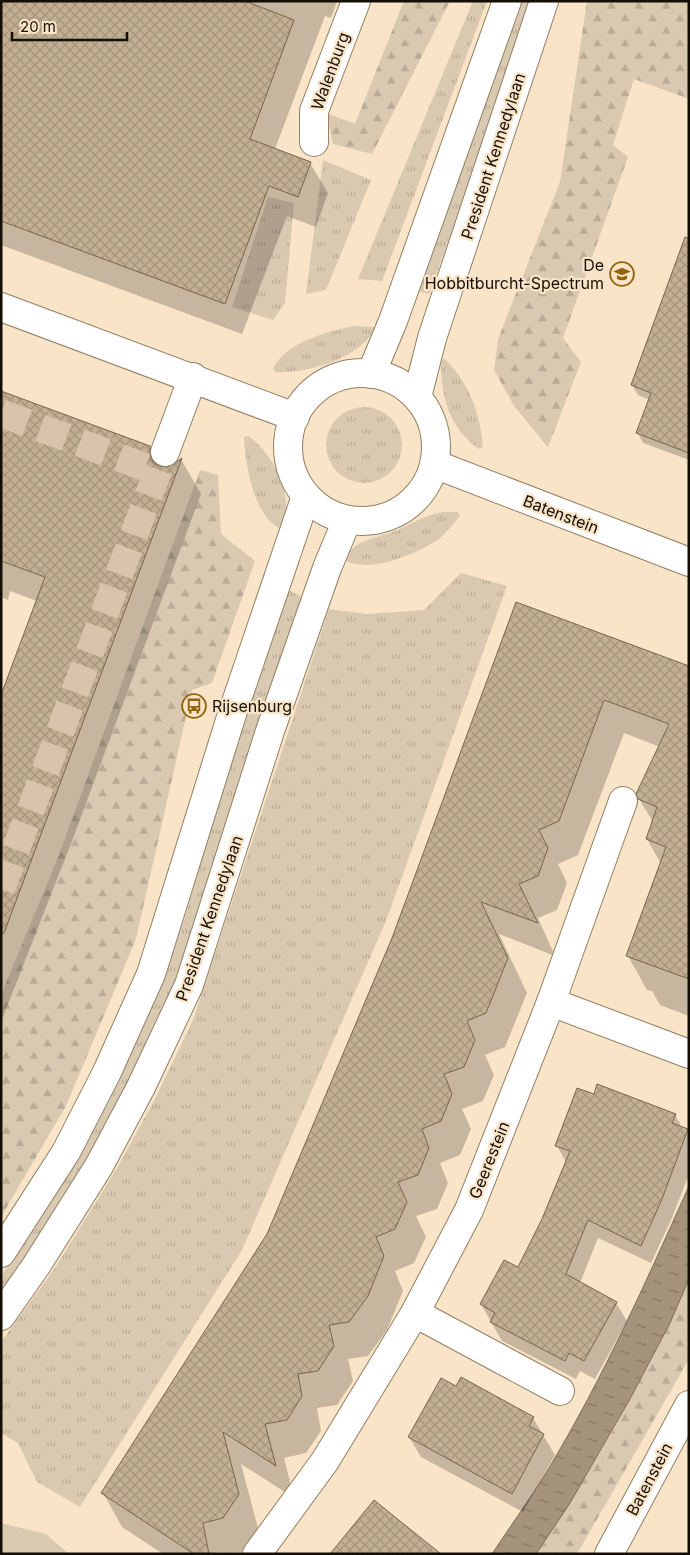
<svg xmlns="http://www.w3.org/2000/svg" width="690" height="1555" viewBox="0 0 690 1555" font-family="Inter,sans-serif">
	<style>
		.grass { fill: url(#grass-tufts) }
		.forest { fill: url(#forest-firs) }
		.garden { fill: #dac9b1 }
		.water { fill: url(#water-ripples); stroke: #7a6b58 }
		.shadow { fill: #0003 }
		.building { fill: url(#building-cross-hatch); stroke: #78654b }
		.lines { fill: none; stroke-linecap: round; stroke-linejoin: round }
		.minor-tunnel { stroke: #d7c4aa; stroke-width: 28; stroke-dasharray: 28 14; stroke-linecap: butt }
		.minor-casing { stroke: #927f64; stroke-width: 30 }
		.minor { stroke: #fff; stroke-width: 28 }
		.labels { text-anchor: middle; stroke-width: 4.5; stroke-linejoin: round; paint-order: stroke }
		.street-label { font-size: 16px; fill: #150e05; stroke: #f9e4c7 }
		.poi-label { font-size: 16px; fill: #150e05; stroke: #f9e4c7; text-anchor: end }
	</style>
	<defs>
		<pattern id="grass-tufts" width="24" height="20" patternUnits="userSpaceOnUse" patternTransform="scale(1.25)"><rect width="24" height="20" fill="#dac9b1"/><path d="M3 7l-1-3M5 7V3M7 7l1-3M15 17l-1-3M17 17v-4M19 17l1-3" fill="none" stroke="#baab97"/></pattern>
		<pattern id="forest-firs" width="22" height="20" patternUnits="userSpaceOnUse" patternTransform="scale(1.25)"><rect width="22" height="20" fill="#dac9b1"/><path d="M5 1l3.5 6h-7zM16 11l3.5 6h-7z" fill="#baab97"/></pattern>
		<pattern id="water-ripples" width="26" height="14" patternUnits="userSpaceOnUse" patternTransform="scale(1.25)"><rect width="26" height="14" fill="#a5937b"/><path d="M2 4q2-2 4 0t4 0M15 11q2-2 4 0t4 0" fill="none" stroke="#857663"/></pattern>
		<pattern id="building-cross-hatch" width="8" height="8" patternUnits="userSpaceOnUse" patternTransform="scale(1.25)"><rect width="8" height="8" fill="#c2ae92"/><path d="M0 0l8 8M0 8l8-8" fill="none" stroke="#a6947c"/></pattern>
	</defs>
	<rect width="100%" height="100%" fill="#f9e4c7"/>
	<g class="grass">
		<polygon points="473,1 487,1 382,281 358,279"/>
		<polygon points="517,1 536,1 429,294 417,291"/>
		<polygon points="323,160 371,180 326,290 306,294"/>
		<polygon points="268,197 294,203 285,303 273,320 232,307"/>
		<path d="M353,326L374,327V331C357,359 306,374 275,372L273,368C287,342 326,332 353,326Z"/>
		<path d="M445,359C469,383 480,413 483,447L479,449C448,427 441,396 441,360Z"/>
		<circle cx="364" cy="445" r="38"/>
		<path d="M248,436C272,451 299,502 279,528C253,515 245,462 244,437Z"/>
		<path d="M443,512H458L460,516C453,524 447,532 439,539C416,554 373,573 346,561C349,539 384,537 400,529C415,522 426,515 443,512Z"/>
		<polygon points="461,573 507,586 386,921 242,1250 80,1507 37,1482 18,1443 1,1433 1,1342 55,1268 117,1168 155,1099 193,1020 329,609 367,614 424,610"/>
		<polygon points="288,590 303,597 176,979 130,1080 89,1160 1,1295 1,1277 77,1156 163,977 185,917 242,722"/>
	</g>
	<g class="forest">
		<polygon points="404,1 450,1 372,154 333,144 326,113 355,124"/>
		<polygon points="587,1 689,1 689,99 634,79 613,145 628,157 563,338 581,362 548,447 514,406 494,370 498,339 560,182"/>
		<polygon points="200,470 218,475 221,534 255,561 212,683 192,690 136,939 66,1106 1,1217 1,995 57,860"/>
		<path d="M689,1279V1359L577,1554H536C594,1467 648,1375 689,1279Z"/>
	</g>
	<polygon class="garden" points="1,1523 46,1534 69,1554 1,1554"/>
	<path class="water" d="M689,1186V1279L670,1323L630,1399L570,1503L536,1554H492C511,1525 531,1498 549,1468C603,1378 646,1282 689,1186Z"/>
	<g class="shadow">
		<polygon points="1,1 337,1 331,18 325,16 275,149 310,163 328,193 316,227 287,216 242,334 1,245"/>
		<polygon points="689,289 689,460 643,443 638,433 650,400 638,395 632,385"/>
		<polygon points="1,392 150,447 162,468 168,469 181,459 201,494 72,841 1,1022 1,697 37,601 10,591 8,600 1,597"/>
		<polygon points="517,603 689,667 689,1016 660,1005 652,991 647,990 628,956 661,864 647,839 653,822 639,799 660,747 624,733 578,855 558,864 567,883 557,910 538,918 555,956 499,934 527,993 505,1047 485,1055 494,1075 483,1101 462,1109 471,1129 460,1155 440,1163 448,1183 437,1209 416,1216 426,1237 414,1263 395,1271 403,1291 387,1330 368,1356 348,1359 353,1381 337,1405 317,1408 321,1431 306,1453 284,1458 294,1498 241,1464 258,1528 242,1552 163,1554 122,1527 103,1493 269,1234 393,938"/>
		<polygon points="594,1096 675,1115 683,1129 689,1133 689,1174 672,1218 651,1263 598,1238 580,1283 616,1303 627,1321 595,1379 580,1371 576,1379 502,1341 481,1304 518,1269 543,1219 566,1162 557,1146"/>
		<polygon points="533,1418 555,1455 523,1512 421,1457 409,1437"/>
	</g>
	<g class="building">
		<polygon points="1,1 245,1 294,20 250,139 311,162 298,197 269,186 225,304 1,221"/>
		<polygon points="685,237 689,238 689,453 636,433 651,393 631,385"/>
		<polygon points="1,391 150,446 150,455 153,462 159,466 168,467 182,458 4,933 1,933 1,695 45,577 1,561"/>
		<polygon points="516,602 689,666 689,979 626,956 666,847 646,839 657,807 638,799 636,794 669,724 604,700 559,821 539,830 548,848 538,876 519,884 538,923 481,902 508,958 486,1013 467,1021 475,1040 464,1067 444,1074 452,1094 441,1121 422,1129 429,1148 418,1175 398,1182 407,1202 395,1229 376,1237 384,1256 368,1296 349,1322 329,1325 334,1346 318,1371 298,1374 302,1396 287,1420 265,1424 276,1466 223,1432 239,1494 223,1518 203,1523 209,1554 194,1554 101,1493 267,1234 392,938"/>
		<polygon points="597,1084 676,1114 672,1123 688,1129 662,1199 641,1246 588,1220 566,1274 617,1302 584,1361 569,1353 565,1361 490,1322 495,1313 480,1304 504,1260 518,1267 542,1219 570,1151 555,1146 577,1088 594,1094"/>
		<polygon points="461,1377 534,1417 529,1426 544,1434 512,1494 408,1437 441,1378 456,1386"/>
		<polygon points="374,1500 395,1517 441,1554 330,1554"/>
	</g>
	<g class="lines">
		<g class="minor-tunnel">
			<polyline points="1,413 158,472"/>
			<polyline points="1,889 165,452"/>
		</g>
		<g class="minor-casing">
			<g id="minor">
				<polyline points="314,142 314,111 356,1"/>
				<polyline points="1,307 295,417"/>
				<circle cx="362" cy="447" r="74"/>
				<polyline points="371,374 393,321 507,1"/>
				<polyline points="417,397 432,338 544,1"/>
				<polyline points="165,452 193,377"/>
				<polyline points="434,464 689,562"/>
				<polyline points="551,1002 689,1054"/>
				<polyline points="1,1253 66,1152 107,1072 151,974 232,714 306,496"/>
				<polyline points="415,1313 560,1391"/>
				<polyline points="1,1316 36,1266 99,1166 141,1087 189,985 270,731 327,568 347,520"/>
				<polyline points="257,1554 325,1461 415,1313 469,1210 551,1002 623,801"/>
				<polyline points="609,1554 689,1405"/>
			</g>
		</g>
		<use href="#minor" class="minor"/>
	</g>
	<defs>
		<g id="school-ring" transform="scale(1.25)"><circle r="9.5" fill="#f9e4c7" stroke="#926410" stroke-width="1.5"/><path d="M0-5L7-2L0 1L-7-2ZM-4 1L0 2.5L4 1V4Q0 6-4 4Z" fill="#926410"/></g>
		<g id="bus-ring" transform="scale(1.25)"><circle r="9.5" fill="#f9e4c7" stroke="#926410" stroke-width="1.5"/><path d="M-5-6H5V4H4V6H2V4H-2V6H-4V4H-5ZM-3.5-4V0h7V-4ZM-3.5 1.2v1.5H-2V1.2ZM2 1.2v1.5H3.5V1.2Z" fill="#926410"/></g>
	</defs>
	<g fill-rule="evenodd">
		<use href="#school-ring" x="622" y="274"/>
		<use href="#bus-ring" x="194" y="706"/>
	</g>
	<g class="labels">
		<g class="street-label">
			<text transform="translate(330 71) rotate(-70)" y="6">Walenburg</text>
			<text transform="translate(493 156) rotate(-72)" y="6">President Kennedylaan</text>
			<text transform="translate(561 514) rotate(21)" y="6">Batenstein</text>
			<text transform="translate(209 918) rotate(-71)" y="6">President Kennedylaan</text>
			<text transform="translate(489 1160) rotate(-68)" y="6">Geerestein</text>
			<text transform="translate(649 1479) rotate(-62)" y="6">Batenstein</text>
		</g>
		<g class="poi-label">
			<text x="604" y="271">De<tspan x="604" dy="18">Hobbitburcht-Spectrum</tspan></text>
			<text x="212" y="712" text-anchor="start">Rijsenburg</text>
		</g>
	</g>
	<rect width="690" height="1555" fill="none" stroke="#150e05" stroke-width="5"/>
	<path d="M12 32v8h115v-8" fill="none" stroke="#150e05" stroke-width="2.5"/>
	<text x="20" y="32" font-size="15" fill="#150e05" stroke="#f9e4c7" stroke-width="4" paint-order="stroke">20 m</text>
</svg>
